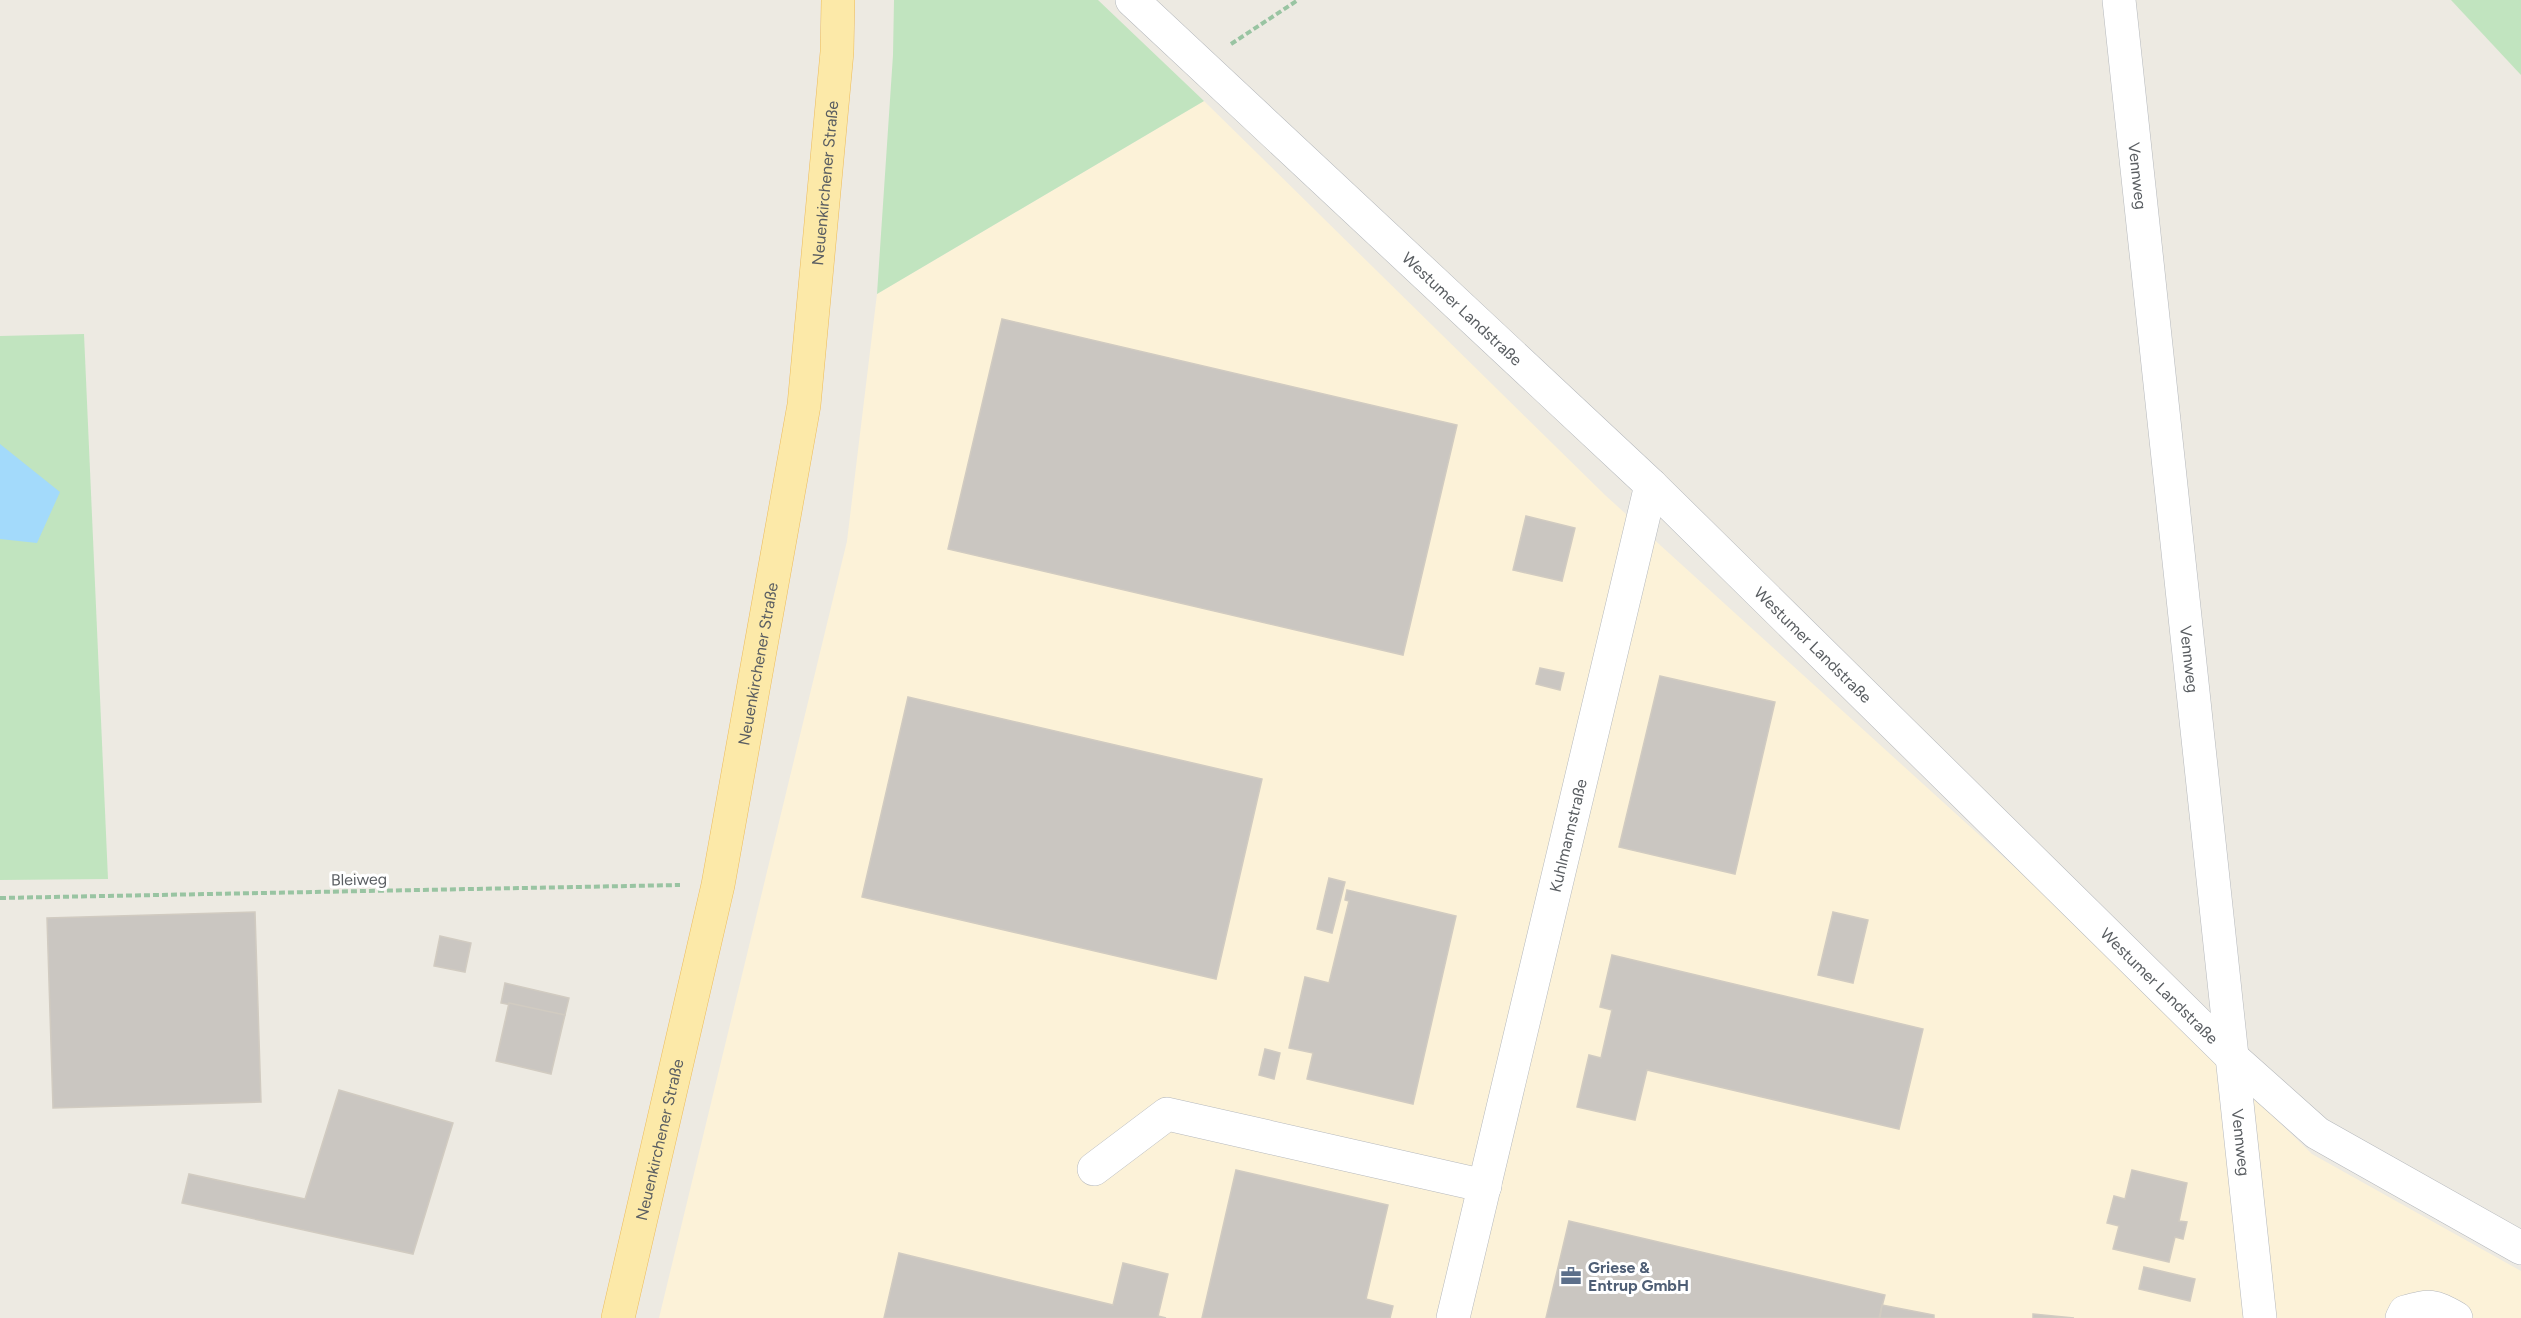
<svg xmlns="http://www.w3.org/2000/svg" width="2521" height="1318" viewBox="0 0 2521 1318" font-family="Figtree,sans-serif">
	<style>
		.commercial { fill: #fcf2d8 }
		.green { fill: #c1e4bf }
		.water { fill: #a3dafb }
		.building { fill: #cac6c1; stroke: #d1cbc1; stroke-width: 1.5 }
		.lines { fill: none; stroke-linecap: round; stroke-linejoin: round }
		.minor-casing { stroke: #b5b8bc; stroke-width: 34 }
		.major-casing { stroke: #ecbb5c; stroke-width: 34 }
		.path { stroke: #99c4a2; stroke-width: 4; stroke-dasharray: 6 3; stroke-linecap: butt }
		.minor { stroke: #fff; stroke-width: 33 }
		.major { stroke: #fce9a8; stroke-width: 33 }
		.labels { text-anchor: middle; stroke-width: 6; stroke-linejoin: round; paint-order: stroke }
		.street-label { font-size: 16px; fill: #5a5e62; stroke: #fff }
		.service-label { font-size: 16px; font-weight: bold; fill: #4e5e75; stroke: #fff; text-anchor: start }
	</style>
	<rect width="100%" height="100%" fill="#edeae2"/>
	<polygon class="commercial" points="1204,101 1605,495 2031,882 2312,1154 2521,1271 2521,1318 659,1318 847,541 877,294"/>
	<g class="green">
		<polygon points="894,0 1098,0 1204,101 877,294 893,55"/>
		<polygon points="2451,0 2521,0 2521,75"/>
		<polygon points="84,334 108,879 0,880 0,336"/>
	</g>
	<polygon class="water" points="0,444 60,492 37,543 0,539"/>
	<g class="building">
		<polygon points="1002,319 1457,425 1403,655 948,549"/>
		<polygon points="1526,516 1575,528 1562,581 1513,570"/>
		<polygon points="1540,668 1564,673 1560,690 1536,684"/>
		<polygon points="1660,676 1775,702 1735,874 1619,847"/>
		<polygon points="908,697 1262,779 1216,979 862,897"/>
		<polygon points="1329,878 1345,882 1332,933 1317,929"/>
		<polygon points="1347,890 1456,916 1413,1104 1307,1079 1313,1053 1289,1048 1305,977 1329,983 1349,901 1345,900"/>
		<polygon points="255,912 261,1102 53,1108 47,918"/>
		<polygon points="1833,912 1868,920 1853,983 1818,975"/>
		<polygon points="440,936 471,943 465,972 434,966"/>
		<polygon points="1612,955 1923,1029 1899,1129 1647,1070 1635,1120 1577,1107 1589,1055 1601,1058 1612,1010 1600,1007"/>
		<polygon points="505,983 569,998 565,1015 501,1003"/>
		<polygon points="509,1003 565,1015 551,1074 496,1061"/>
		<polygon points="1265,1049 1280,1053 1274,1079 1259,1075"/>
		<polygon points="339,1090 453,1123 413,1254 182,1203 189,1174 305,1199"/>
		<polygon points="1236,1170 1388,1205 1366,1299 1393,1306 1390,1318 1202,1318"/>
		<polygon points="2132,1170 2187,1183 2179,1221 2187,1222 2183,1239 2175,1237 2169,1262 2113,1249 2119,1226 2107,1223 2114,1196 2125,1199"/>
		<polygon points="1569,1221 1885,1295 1879,1318 1546,1318"/>
		<polygon points="899,1253 1113,1305 1123,1263 1168,1274 1158,1316 1166,1318 884,1318"/>
		<polygon points="2144,1267 2195,1279 2190,1301 2139,1289"/>
		<polygon points="1882,1305 1934,1315 1934,1318 1880,1318"/>
		<polygon points="2033,1314 2074,1318 2033,1318"/>
	</g>
	<g class="lines">
		<g class="minor-casing">
			<g id="minor">
				<path id="s1" d="M1132,0L1651,485L2234,1059L2317,1133L2521,1248"/>
				<path id="s2" d="M2119,0L2260,1318"/>
				<polyline points="1094,1169 1167,1114 1485,1186"/>
				<path id="s3" d="M1453,1318L1651,485"/>
				<path d="M2402,1318L2405,1312C2430,1305 2433,1305 2456,1318"/>
			</g>
		</g>
		<g class="major-casing">
			<g id="major">
				<path id="s4" d="M618,1318L718,885L804,405L837,52L838,0"/>
			</g>
		</g>
		<g class="path">
			<polyline points="1231,44 1298,0"/>
			<polyline points="0,898 680,885"/>
		</g>
		<use href="#minor" class="minor"/>
		<use href="#major" class="major"/>
	</g>
	<defs>
		<g id="office-bare" transform="scale(1.62)"><path d="M-6-3h4V-5.5h4V-3h4V5H-6ZM-1-4.5V-3h2v-1.5ZM-6 0V1H6V0Z" fill="#5c6f8a" stroke="#fff" stroke-width="2.5" paint-order="stroke"/></g>
	</defs>
	<g fill-rule="evenodd">
		<use href="#office-bare" x="1571" y="1276"/>
	</g>
	<g class="labels">
		<g class="street-label">
			<text dy="6" stroke="none"><textPath href="#s2" startOffset="177">Vennweg</textPath></text>
			<text dy="6" stroke="none"><textPath href="#s4" startOffset="1155">Neuenkirchener Straße</textPath></text>
			<text dy="6" stroke="none"><textPath href="#s1" startOffset="452">Westumer Landstraße</textPath></text>
			<text dy="6" stroke="none"><textPath href="#s1" startOffset="938">Westumer Landstraße</textPath></text>
			<text dy="6" stroke="none"><textPath href="#s2" startOffset="663">Vennweg</textPath></text>
			<text dy="6" stroke="none"><textPath href="#s4" startOffset="669">Neuenkirchener Straße</textPath></text>
			<text dy="6" stroke="none"><textPath href="#s3" startOffset="496">Kuhlmannstraße</textPath></text>
			<text transform="translate(359 879) rotate(-1)" y="6">Bleiweg</text>
			<text dy="6" stroke="none"><textPath href="#s1" startOffset="1424">Westumer Landstraße</textPath></text>
			<text dy="6" stroke="none"><textPath href="#s4" startOffset="183">Neuenkirchener Straße</textPath></text>
			<text dy="6" stroke="none"><textPath href="#s2" startOffset="1149">Vennweg</textPath></text>
		</g>
		<g class="service-label">
			<text x="1588" y="1273">Griese &amp;<tspan x="1588" dy="18">Entrup GmbH</tspan></text>
		</g>
	</g>
</svg>
